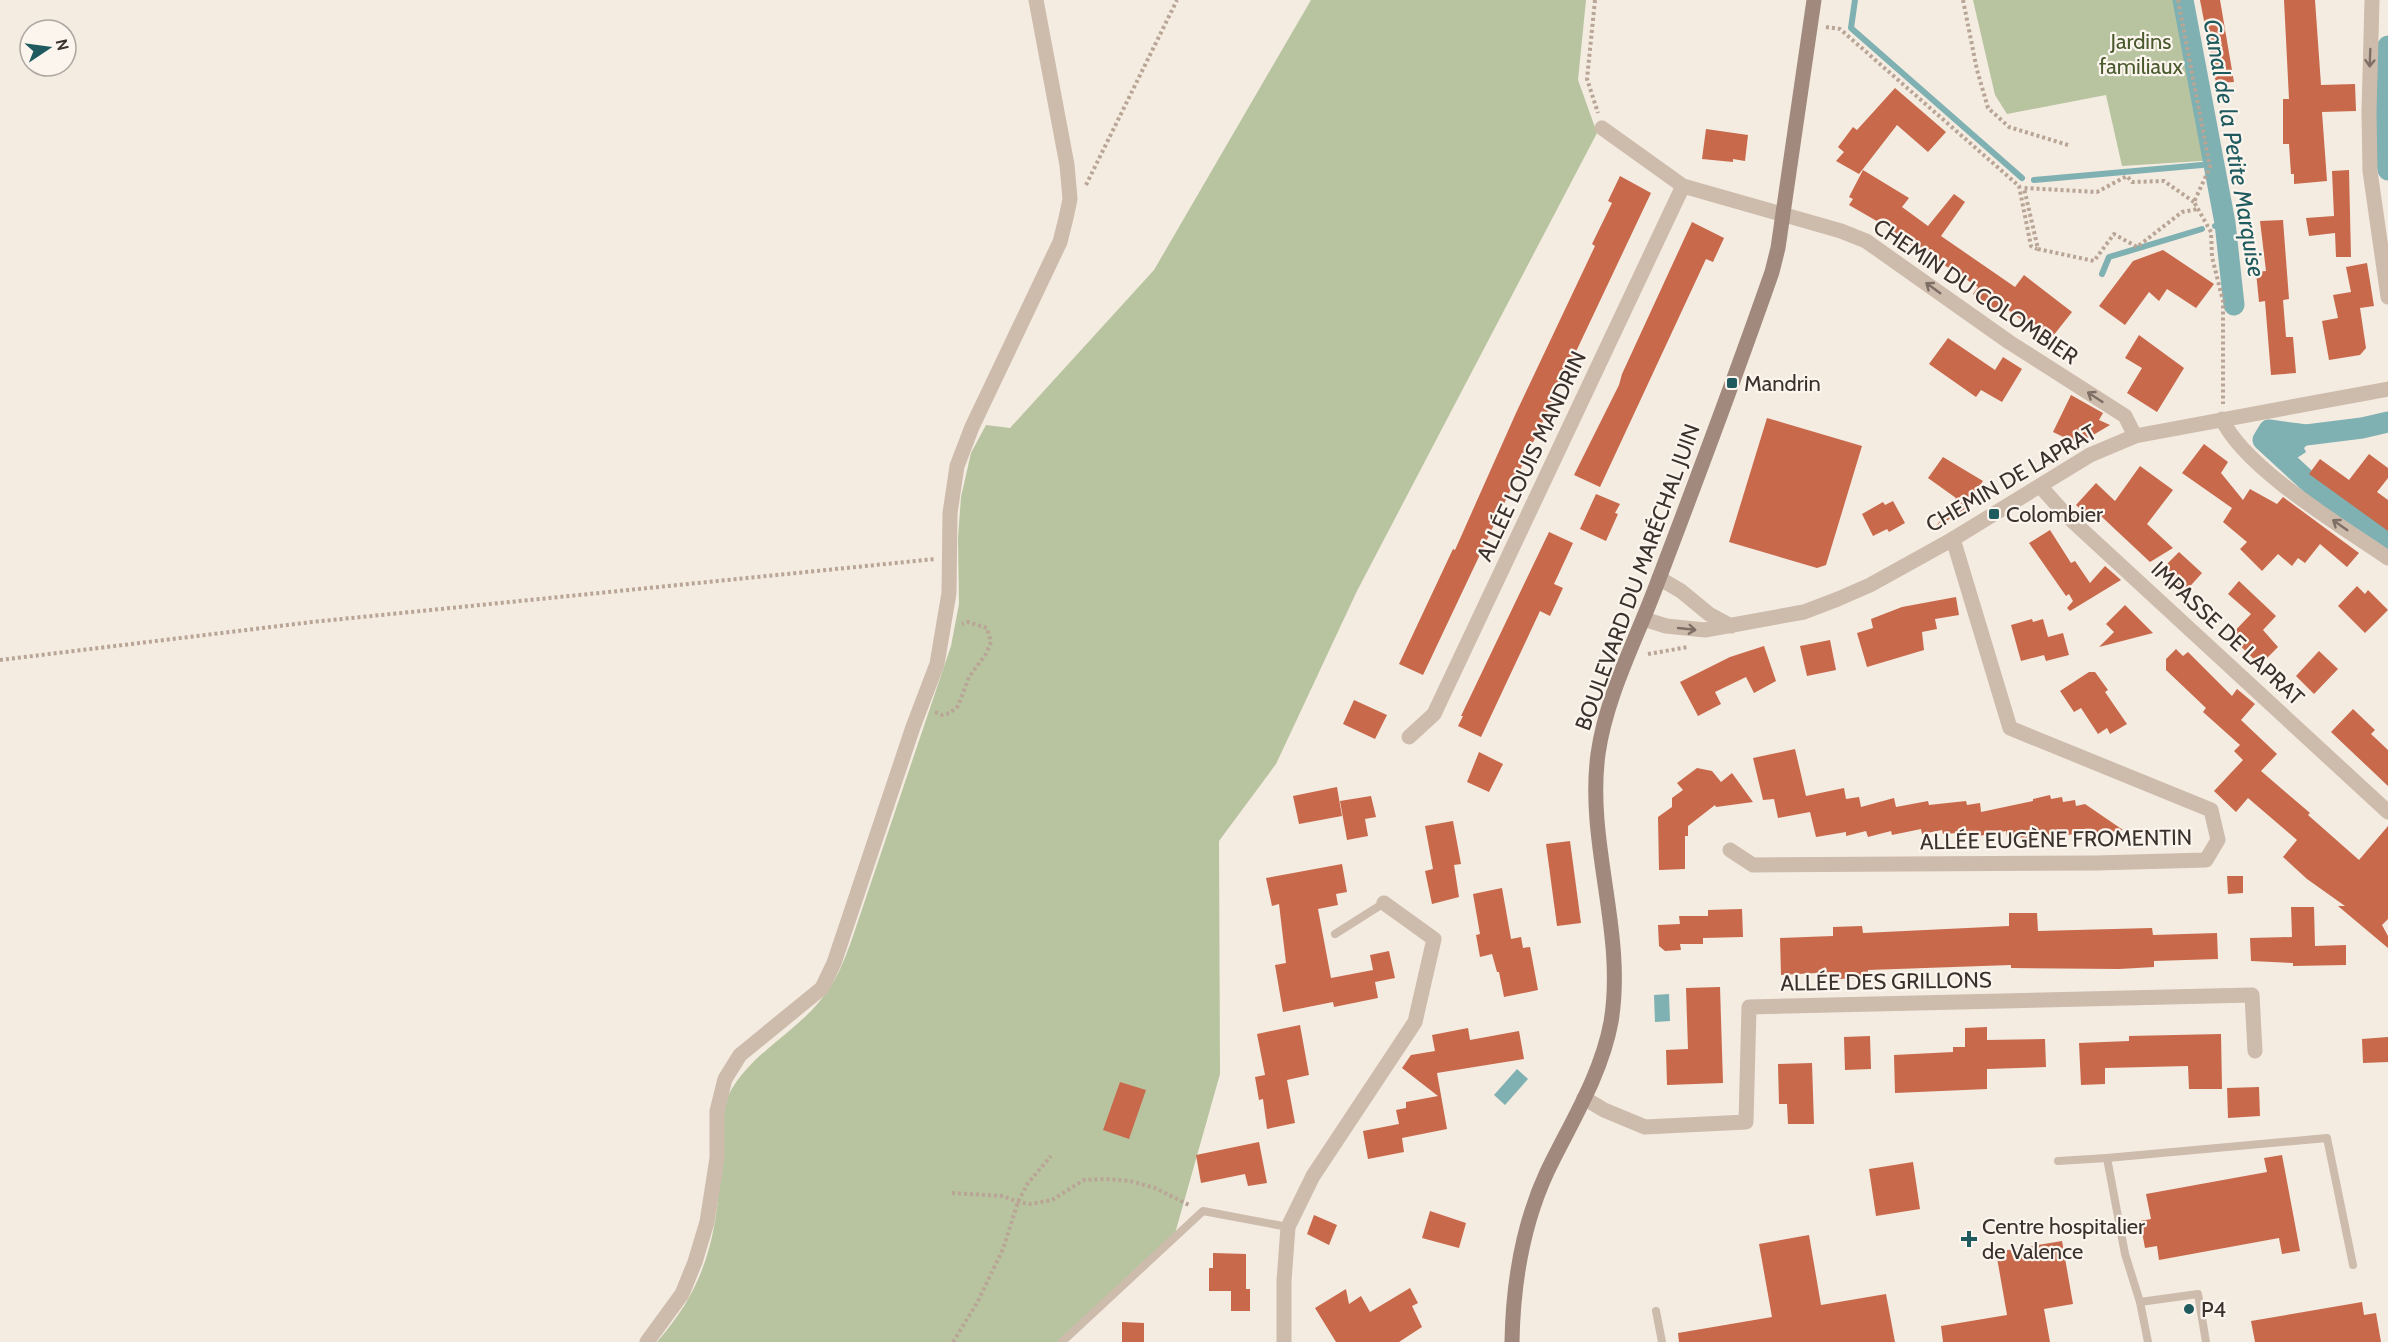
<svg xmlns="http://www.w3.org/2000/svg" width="2388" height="1342" viewBox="0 0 2388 1342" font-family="Cabin,sans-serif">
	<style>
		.green { fill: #b8c4a0 }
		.water { fill: #7fb0b2 }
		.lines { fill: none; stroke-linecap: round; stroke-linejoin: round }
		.stream { stroke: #7fb0b2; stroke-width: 6 }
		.canal { stroke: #7fb0b2; stroke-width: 21 }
		.building { fill: #c8694b }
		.path { stroke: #b9a596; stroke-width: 4; stroke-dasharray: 3 3; stroke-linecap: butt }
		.lane { stroke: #cdbbac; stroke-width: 8 }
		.street { stroke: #cdbbac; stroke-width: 15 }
		.secondary { stroke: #a18a7d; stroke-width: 15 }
		.oneway { stroke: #7d6f65 }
		.poi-dot { fill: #1f5a5e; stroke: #fbf5ee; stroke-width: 2 }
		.labels { text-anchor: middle; stroke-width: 4.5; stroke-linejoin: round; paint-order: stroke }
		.park-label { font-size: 22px; fill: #4a5a2e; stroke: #fbf5ee }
		.street-label { font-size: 22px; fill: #3b302b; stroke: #fbf5ee }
		.poi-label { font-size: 22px; fill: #3b302b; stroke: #fbf5ee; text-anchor: start }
		.water-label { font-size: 24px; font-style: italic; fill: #1f5a5e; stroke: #fbf5ee }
	</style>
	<rect width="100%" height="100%" fill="#f4ebe1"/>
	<g class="green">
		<path d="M1311,0H1586L1578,80L1597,133L1357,591L1276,764L1219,841L1220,1074L1174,1237L1059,1342H657C707,1285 717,1235 721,1162C722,1146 722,1107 729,1094C748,1058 784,1039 812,1010C835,985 842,967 853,936L951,646L959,604L958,538L961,497L971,453L986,425L1010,428L1154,270Z"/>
		<polygon points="1973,0 2186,0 2217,160 2122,166 2106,95 2007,114 1995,95"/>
	</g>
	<g class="water">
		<polygon points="2298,423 2300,433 2308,431 2312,440 2304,448 2306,452 2291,462 2265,440 2269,439 2266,428"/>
		<polygon points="1669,994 1670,1021 1655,1022 1654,995"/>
		<polygon points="1517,1069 1528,1079 1505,1105 1494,1095"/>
	</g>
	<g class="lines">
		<g class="stream">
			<polyline points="1855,0 1851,28 2022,178"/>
			<polyline points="2034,180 2202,165"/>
			<polyline points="2215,226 2225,223"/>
			<polyline points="2102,274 2109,257 2202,229"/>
		</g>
		<g class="canal">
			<polyline points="2183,0 2225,223 2234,305"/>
			<polyline points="2388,46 2384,140 2388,170"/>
			<polyline points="2388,422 2362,428 2306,435 2269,430 2263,440 2312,485 2388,541"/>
		</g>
	</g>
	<g class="building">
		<polygon points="2200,0 2220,0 2234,82 2216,83"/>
		<polygon points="2284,0 2315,0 2321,85 2355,84 2356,111 2322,112 2327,181 2294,184 2294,174 2291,174 2289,144 2283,144 2283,99 2289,99"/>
		<polygon points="1895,88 1946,132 1928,152 1897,125 1859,174 1836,161 1844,152 1838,147 1853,127 1857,130"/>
		<polygon points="1706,129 1748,135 1745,161 1733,159 1733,162 1702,159"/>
		<polygon points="1863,170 1909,198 1902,207 1928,226 1954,194 1965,202 1941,236 2015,287 2024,275 2072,312 2053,336 2051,334 2047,339 2007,309 2002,315 1973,294 1978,287 1918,248 1917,250 1893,233 1894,231 1849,205 1853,199 1849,197"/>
		<polygon points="2349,170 2351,257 2336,257 2335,233 2309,236 2306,218 2334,216 2332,171"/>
		<polygon points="1620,176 1651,193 1423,675 1399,664 1453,549 1455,550 1516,413 1595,246 1592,244 1612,203 1608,201"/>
		<polygon points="2283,220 2289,299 2283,300 2286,337 2293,337 2296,373 2271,375 2265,301 2259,302 2256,272 2266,271 2260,221"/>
		<polygon points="1692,222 1724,238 1713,262 1706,259 1600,487 1574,475 1619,385 1622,374"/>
		<polygon points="2163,250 2214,284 2196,308 2167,289 2159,301 2149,292 2125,325 2099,306 2133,261"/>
		<polygon points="2367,263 2374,306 2360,308 2366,348 2360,355 2329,360 2322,321 2338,318 2333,295 2351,292 2346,267"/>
		<polygon points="2139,335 2184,368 2157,412 2127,393 2142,368 2125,358"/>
		<polygon points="1948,338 1995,370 2003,357 2022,369 2002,402 1981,390 1976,397 1929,364"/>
		<polygon points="2071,395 2103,413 2099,420 2110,425 2078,444 2053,432"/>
		<polygon points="1767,418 1862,446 1826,565 1817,568 1729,542"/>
		<polygon points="2204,444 2228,462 2221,473 2243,500 2250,489 2277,504 2283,497 2359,553 2347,567 2320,544 2305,563 2298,558 2292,566 2278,554 2262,571 2240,549 2247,542 2223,522 2232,508 2182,473"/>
		<polygon points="2369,454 2388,468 2388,478 2377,492 2388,500 2388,531 2309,474 2320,459 2349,480"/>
		<polygon points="1943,457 1983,481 1975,492 1980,500 1935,528 1956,498 1928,478"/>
		<polygon points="2140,466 2173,490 2147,524 2173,548 2150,562 2102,517 2096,523 2076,505 2096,483 2115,501"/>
		<polygon points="1596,494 1620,504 1615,513 1618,514 1606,541 1580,529"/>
		<polygon points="1893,501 1905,523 1889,532 1887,529 1873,536 1862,514 1883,502 1885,505"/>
		<polygon points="2050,530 2071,563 2075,561 2090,583 2105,566 2121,580 2070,611 2067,608 2073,601 2069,594 2066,596 2029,543"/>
		<polygon points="1549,532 1573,543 1554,584 1563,588 1550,616 1540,611 1481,737 1458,726 1463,716 1461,716"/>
		<polygon points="2179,552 2202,573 2184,593 2160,571"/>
		<polygon points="2239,581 2276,616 2263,630 2278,647 2260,665 2230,636 2251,614 2228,594"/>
		<polygon points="2357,586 2365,594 2368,590 2388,610 2365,633 2338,606"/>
		<polygon points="1956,597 1959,615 1935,619 1937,629 1922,632 1924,650 1867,667 1857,633 1873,628 1871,619 1902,607"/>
		<polygon points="2125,605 2153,633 2099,647 2114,632 2106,624"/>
		<polygon points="2032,619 2033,622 2043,619 2048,637 2063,633 2069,655 2046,661 2044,655 2021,661 2011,625"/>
		<polygon points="1830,640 1836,670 1807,676 1800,646"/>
		<polygon points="1764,646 1776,681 1754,693 1746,677 1715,692 1721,704 1698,716 1680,682 1730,657"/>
		<polygon points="2176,649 2183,656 2188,652 2232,696 2237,689 2255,704 2241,720 2277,754 2261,771 2310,813 2308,815 2359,860 2388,826 2388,919 2382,925 2388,936 2388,948 2338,906 2345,906 2307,879 2283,857 2297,840 2248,798 2236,812 2214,791 2243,760 2234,751 2240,745 2203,712 2206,708 2166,670 2166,659"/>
		<polygon points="2319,651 2338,669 2314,694 2296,676"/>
		<polygon points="2089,672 2095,672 2108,690 2105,692 2127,724 2110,734 2107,728 2098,734 2081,708 2074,712 2060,691"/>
		<polygon points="1354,700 1387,715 1375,739 1343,724"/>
		<polygon points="2353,709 2375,730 2371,734 2388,750 2388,786 2331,732"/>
		<polygon points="1795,749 1806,796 1844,788 1846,799 1859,797 1861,807 1894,798 1896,807 1928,801 1929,805 1966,801 1967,805 1980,803 1981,812 2033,801 2033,799 2050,795 2051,799 2062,797 2063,802 2075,800 2076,806 2085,804 2123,830 2082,837 2082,833 2060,836 2059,833 2021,839 2020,835 2007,837 2006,831 1973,837 1972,832 1943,834 1942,830 1922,834 1921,829 1892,835 1891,831 1868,837 1866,831 1846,836 1846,832 1816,837 1810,812 1778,818 1774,799 1763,800 1753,758"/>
		<polygon points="1479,752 1503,764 1489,792 1467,782"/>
		<polygon points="1697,768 1712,771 1721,782 1732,773 1753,802 1716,807 1715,805 1688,826 1688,836 1685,836 1685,869 1659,870 1658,817 1672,807 1672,798 1683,790 1677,783"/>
		<polygon points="1337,787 1342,816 1299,824 1293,796"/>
		<polygon points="1371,796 1376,817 1365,819 1368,836 1347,840 1340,801"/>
		<polygon points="1453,821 1461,864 1454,865 1459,897 1432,904 1425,871 1433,869 1425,826"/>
		<polygon points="1570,841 1581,923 1557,926 1546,844"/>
		<polygon points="1342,864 1347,892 1336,894 1338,905 1318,909 1331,978 1373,970 1370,955 1389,951 1395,978 1375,982 1378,998 1334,1007 1333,1002 1283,1012 1275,965 1286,963 1279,904 1272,906 1266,878"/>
		<polygon points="2227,876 2243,876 2243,893 2228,894"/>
		<polygon points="1502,888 1511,939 1521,937 1523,948 1530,947 1538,990 1504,997 1499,972 1497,972 1492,954 1480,957 1476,935 1480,934 1473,894"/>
		<polygon points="2291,907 2314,907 2315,946 2346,945 2346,965 2293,966 2293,963 2251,961 2250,938 2292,937"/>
		<polygon points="1742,909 1743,937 1703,938 1703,944 1680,944 1681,950 1665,951 1659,946 1658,925 1680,924 1679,916 1708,916 1708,910"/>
		<polygon points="2009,913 2037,913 2038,931 2152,928 2153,935 2217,933 2218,959 2154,961 2154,967 2119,969 2011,968 2011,965 1868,970 1868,978 1835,979 1834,972 1781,975 1780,938 1833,936 1833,927 1862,926 1863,933 2009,926"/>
		<polygon points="1720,987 1723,1083 1667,1085 1666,1050 1688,1049 1686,988"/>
		<polygon points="1300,1025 1309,1075 1287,1080 1295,1123 1267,1129 1263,1099 1259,1100 1255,1077 1265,1075 1257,1034"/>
		<polygon points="1987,1027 1987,1040 2045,1039 2046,1067 1987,1069 1987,1089 1895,1093 1894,1055 1953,1052 1953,1047 1965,1047 1965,1028"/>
		<polygon points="1468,1028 1470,1040 1519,1031 1524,1059 1437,1073 1447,1129 1402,1138 1404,1152 1368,1159 1363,1131 1399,1124 1396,1110 1406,1108 1406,1102 1438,1096 1402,1068 1411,1055 1435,1051 1432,1035"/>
		<polygon points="2221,1034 2222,1089 2189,1089 2188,1066 2105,1068 2105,1084 2081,1085 2079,1043 2129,1041 2129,1036"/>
		<polygon points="1870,1036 1871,1069 1845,1070 1844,1037"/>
		<polygon points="2388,1037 2388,1062 2363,1063 2362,1039"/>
		<polygon points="1812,1063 1814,1124 1788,1124 1787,1104 1779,1104 1778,1064"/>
		<polygon points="1120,1082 1146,1090 1129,1139 1103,1130"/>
		<polygon points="2259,1087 2260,1116 2228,1118 2227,1088"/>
		<polygon points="1259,1142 1267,1183 1248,1186 1245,1174 1201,1183 1196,1155"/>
		<polygon points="2282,1155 2300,1251 2282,1254 2279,1238 2159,1260 2157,1246 2145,1248 2140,1221 2151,1219 2146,1194 2267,1172 2264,1158"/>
		<polygon points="1913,1162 1920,1209 1876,1216 1869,1169"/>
		<polygon points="1430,1211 1466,1223 1459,1248 1422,1238"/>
		<polygon points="1314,1215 1337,1225 1329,1245 1307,1234"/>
		<polygon points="1809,1235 1821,1305 1886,1294 1895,1342 1679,1342 1678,1333 1772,1317 1759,1244"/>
		<polygon points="2062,1241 2073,1304 2044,1309 2050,1342 1943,1342 1941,1326 2007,1315 1996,1252"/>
		<polygon points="1213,1253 1246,1254 1246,1289 1250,1289 1250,1311 1231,1311 1231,1291 1209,1291 1209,1268 1213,1268"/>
		<polygon points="1410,1288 1418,1303 1412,1306 1422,1327 1399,1342 1336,1342 1315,1308 1346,1289 1349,1304 1361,1296 1370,1312"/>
		<polygon points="2362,1302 2364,1315 2376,1313 2381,1342 2255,1342 2251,1321"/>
		<polygon points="1122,1322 1144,1323 1144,1342 1122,1342"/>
	</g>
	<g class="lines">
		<g class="path">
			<polyline points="1595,0 1587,79 1598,113"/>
			<polyline points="1963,0 1977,70 1988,108 2009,127 2068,145"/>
			<polyline points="2178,0 2210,167 2194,202 2211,232 2212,257 2223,301 2223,404"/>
			<polyline points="1826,27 1840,29 2019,186 2031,246 2037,249"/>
			<polyline points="1086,185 1177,0"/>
			<polyline points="2194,202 2164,181 2132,182 2127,176 2097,192 2024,188 2038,249 2094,261 2114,234 2137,247 2182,212 2198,209"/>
			<polyline points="1648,654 1688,647"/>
			<polyline points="0,660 312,622 935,559"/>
			<polyline points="935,712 942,715 950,713 958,706 969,677 986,654 991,642 987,628 968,622 962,624"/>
			<polyline points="952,1193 1003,1196 1018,1202 1030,1204 1052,1200 1084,1180 1105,1179 1130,1181 1155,1188 1191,1206"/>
			<polyline points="953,1342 977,1303 1003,1249 1018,1202 1028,1183 1051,1156"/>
		</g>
		<g class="lane">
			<polyline points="1335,934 1384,903"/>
			<polyline points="2107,1158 2327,1138 2353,1265"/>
			<polyline points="2058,1161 2107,1158 2125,1254 2140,1302 2148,1342"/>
			<polyline points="2140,1302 2198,1294 2206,1342"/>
			<polyline points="1656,1311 1662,1342"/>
			<polyline points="1062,1342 1203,1211 1288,1227"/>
		</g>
		<g class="street">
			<polyline points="2372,0 2369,112 2370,171 2388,297"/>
			<polyline points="1602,128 1683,186 1841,231 1866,241 2009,342 2125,416 2135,436"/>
			<path d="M2222,419C2244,468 2343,527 2388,558"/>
			<polyline points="2040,486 2067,516 2388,812"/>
			<polyline points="1659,578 1681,591 1709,614 1731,626"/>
			<polyline points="1644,619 1666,626 1705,630 1804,612 1838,599 1870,585 1953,539 2090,455 2135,436 2388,389"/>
			<polyline points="1409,737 1434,714 1683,186"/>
			<polyline points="1730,850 1753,865 2096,863 2206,860 2218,840 2211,810 2010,728 1953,539"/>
			<polyline points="1584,1098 1604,1110 1645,1127 1746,1122 1749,1007 2252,995 2255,1051"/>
			<polyline points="647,1342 682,1294 695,1262 707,1222 717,1158 717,1111 725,1079 740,1055 822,988 834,963 913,727 937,664 949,593 950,513 957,466 972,427 1060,242 1066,218 1070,199 1067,165 1036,0"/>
			<polyline points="1284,1342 1284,1281 1288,1227 1313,1176 1415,1022 1434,939 1384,903"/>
		</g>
		<path class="secondary" d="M1512,1342C1513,1283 1522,1226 1547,1172C1570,1124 1601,1076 1611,1022C1626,932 1586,844 1598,754C1606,697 1635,642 1655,589C1695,484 1735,378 1772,272L1778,248L1814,0"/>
	</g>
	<defs><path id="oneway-shaft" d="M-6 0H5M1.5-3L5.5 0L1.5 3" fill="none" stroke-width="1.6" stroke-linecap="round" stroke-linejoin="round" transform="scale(1.5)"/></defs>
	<g class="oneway">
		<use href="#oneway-shaft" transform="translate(2370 58) rotate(92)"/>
		<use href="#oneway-shaft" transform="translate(1933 288) rotate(-144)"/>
		<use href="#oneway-shaft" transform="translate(2095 397) rotate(-147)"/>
		<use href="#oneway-shaft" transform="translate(2340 525) rotate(-145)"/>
		<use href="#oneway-shaft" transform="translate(1687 629) rotate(6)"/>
	</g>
	<g class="poi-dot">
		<rect x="1726" y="377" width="12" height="12" rx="3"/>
		<rect x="1988" y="508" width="12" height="12" rx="3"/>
		<path d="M1966 1230h6v6h6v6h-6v6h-6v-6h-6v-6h6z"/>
		<circle cx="2189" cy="1309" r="6"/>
	</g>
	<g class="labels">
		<g class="park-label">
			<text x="2141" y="49">Jardins<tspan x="2141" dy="25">familiaux</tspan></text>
		</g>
		<g class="street-label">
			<text transform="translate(1976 291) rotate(34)" y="8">CHEMIN DU COLOMBIER</text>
			<text transform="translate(1531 456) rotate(-65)" y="8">ALLÉE LOUIS MANDRIN</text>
			<text transform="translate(2011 478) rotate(-30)" y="8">CHEMIN DE LAPRAT</text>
			<text transform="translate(1637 577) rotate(-70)" y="8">BOULEVARD DU MARÉCHAL JUIN</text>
			<text transform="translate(2228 633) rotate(43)" y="8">IMPASSE DE LAPRAT</text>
			<text transform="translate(2056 839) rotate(-1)" y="8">ALLÉE EUGÈNE FROMENTIN</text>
			<text transform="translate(1886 981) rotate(-1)" y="8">ALLÉE DES GRILLONS</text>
		</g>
		<g class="poi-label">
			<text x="1744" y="391">Mandrin</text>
			<text x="2006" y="522">Colombier</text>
			<text x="1982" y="1234">Centre hospitalier<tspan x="1982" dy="25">de Valence</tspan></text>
			<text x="2201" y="1317">P4</text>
		</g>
		<g class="water-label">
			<text transform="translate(2234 148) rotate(80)" y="8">Canal de la Petite Marquise</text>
		</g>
	</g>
	<g transform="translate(48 48) rotate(77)"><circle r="28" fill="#fbf5ee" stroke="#aea6a0" stroke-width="1.5"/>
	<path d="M0-4.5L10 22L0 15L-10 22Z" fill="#1f5a5e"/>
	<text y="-9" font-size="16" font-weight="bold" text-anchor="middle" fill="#3b302b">N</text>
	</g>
</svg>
